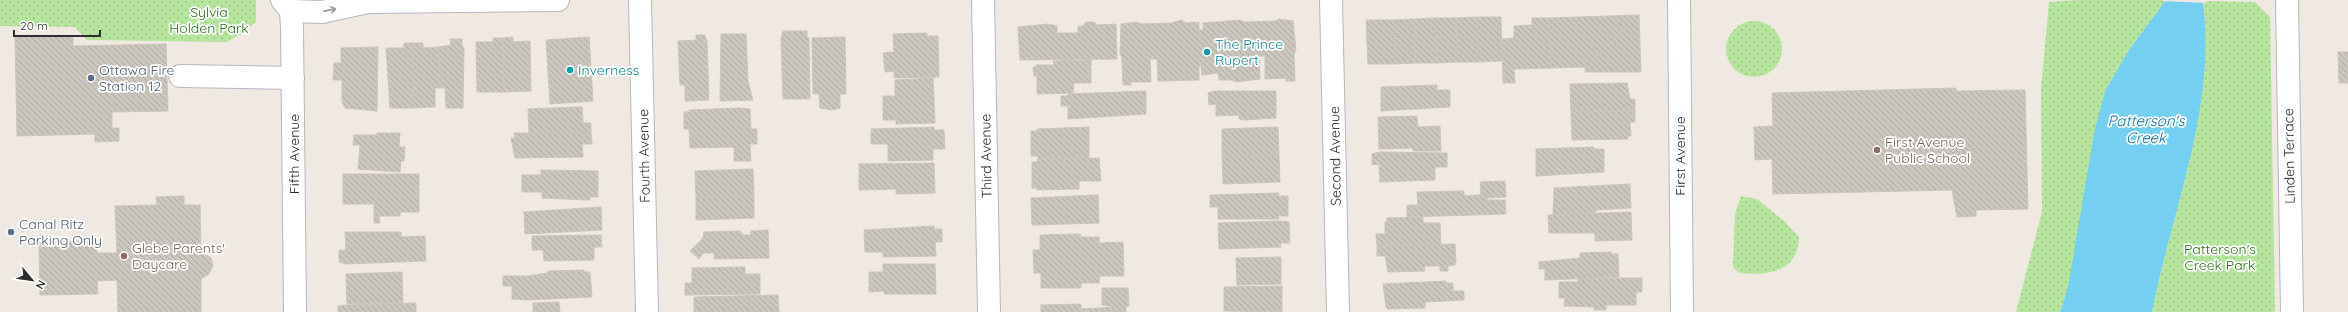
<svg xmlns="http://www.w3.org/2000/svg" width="2348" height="312" viewBox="0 0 2348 312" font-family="Quicksand,sans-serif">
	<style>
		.park { fill: url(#park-dots) }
		.water { fill: #75cff0 }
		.pier { fill: #efe9e1 }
		.building { fill: url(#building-back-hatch); stroke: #cbc5ba }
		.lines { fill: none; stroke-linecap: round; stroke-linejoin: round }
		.minor-casing { stroke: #b4b7c1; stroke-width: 24 }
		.minor { stroke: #fff; stroke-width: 22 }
		.oneway { stroke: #969696 }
		.culture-dot { fill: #0f9aa8; stroke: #fff; stroke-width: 1.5 }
		.service-dot { fill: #5c6f8a; stroke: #fff; stroke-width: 1.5 }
		.education-dot { fill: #8d6e63; stroke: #fff; stroke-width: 1.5 }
		.labels { text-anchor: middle; stroke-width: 3.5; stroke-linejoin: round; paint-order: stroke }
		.park-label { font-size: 14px; fill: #2c6e1b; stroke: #fff }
		.culture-label { font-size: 14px; fill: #0d838f; stroke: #fff; text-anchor: start }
		.service-label { font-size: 14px; fill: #4e5e75; stroke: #fff; text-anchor: start }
		.education-label { font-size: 14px; fill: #785e54; stroke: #fff; text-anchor: start }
		.street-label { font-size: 14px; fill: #2e2e2e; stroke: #fff }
		.water-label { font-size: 15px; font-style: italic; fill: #0d6fa3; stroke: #fff }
	</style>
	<defs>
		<pattern id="park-dots" width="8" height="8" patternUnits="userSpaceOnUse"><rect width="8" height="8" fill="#b6e59e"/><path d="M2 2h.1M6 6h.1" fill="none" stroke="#9dc588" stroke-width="1.8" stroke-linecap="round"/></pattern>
		<pattern id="building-back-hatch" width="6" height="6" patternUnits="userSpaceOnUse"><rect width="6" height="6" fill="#cbc7bf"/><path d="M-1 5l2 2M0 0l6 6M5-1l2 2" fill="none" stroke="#afaba4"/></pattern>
	</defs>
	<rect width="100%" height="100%" fill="#efe9e1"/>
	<g class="park">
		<polygon points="0,0 256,0 256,22 241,34 226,42 87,40 75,27 0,26"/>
		<polygon points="2079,0 2166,0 2129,50 2106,89 2068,287 2060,312 2016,312 2042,212 2041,88 2049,2"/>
		<path d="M2203,1L2255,2L2270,17L2275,312H2152C2172,210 2217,106 2203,1Z"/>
		<circle cx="1754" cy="49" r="28"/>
		<path d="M1741,196L1757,199L1785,222L1799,237C1798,272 1768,276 1739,273L1733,267L1735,214Z"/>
	</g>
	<path class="water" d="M2166,0L2203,2C2217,106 2172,210 2152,312H2060L2068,287L2095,128L2106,89L2129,50Z"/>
	<polygon class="pier" points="2163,0 2206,0 2206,3 2162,1"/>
	<g class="building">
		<polygon points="1639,15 1641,72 1585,72 1585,67"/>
		<polygon points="1639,15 1585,67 1551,68 1549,18"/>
		<polygon points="1477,17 1501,17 1502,61 1478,62"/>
		<polygon points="1477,17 1478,62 1458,62 1456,18"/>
		<polygon points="1435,18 1456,18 1458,62 1437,63"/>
		<polygon points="1435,18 1437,63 1415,63 1414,19"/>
		<polygon points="1532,18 1549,18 1551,68 1514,69 1515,83 1503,83 1502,39 1514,38 1514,26 1532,25"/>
		<polygon points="1279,19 1293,21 1296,50 1294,54 1295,81 1286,81 1286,78 1265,79 1265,56 1259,56 1260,79 1236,82 1232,80 1219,80 1218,73 1202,75 1201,66 1199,66 1199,80 1158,81 1157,59 1150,59 1151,82 1130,82 1131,85 1123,85 1122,57 1120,54 1121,24 1136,22 1141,24 1171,23 1182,20 1186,23 1199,22 1199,30 1203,30 1203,23 1240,20 1244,22 1275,21"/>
		<polygon points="1414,19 1415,63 1395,64 1394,20"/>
		<polygon points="1366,20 1394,20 1395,64 1368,64"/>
		<polygon points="1086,22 1094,22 1097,25 1116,24 1117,59 1020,60 1018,27 1048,24 1057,26 1057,33 1078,33 1078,26 1083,26"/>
		<polygon points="783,31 807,31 807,38 809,38 810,99 783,99 781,39"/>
		<polygon points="927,33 927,36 938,36 939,77 894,78 894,71 885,72 883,53 894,52 893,34"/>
		<polygon points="721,34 746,34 748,81 753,100 720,101"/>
		<polygon points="696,35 705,35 706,40 707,40 709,100 685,101 685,85 680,85 678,41 696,40"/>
		<polygon points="73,36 73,46 166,44 168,111 112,112 112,128 119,128 119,141 95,142 95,134 17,136 15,37"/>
		<polygon points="513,37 513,42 530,41 531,91 504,92 503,38"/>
		<polygon points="589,37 593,101 550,104 546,40"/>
		<polygon points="845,37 846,94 840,94 840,108 832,110 820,108 819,94 813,94 812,38"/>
		<polygon points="493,38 503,38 504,92 477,92 476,42 493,42"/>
		<polygon points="450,39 462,39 462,47 464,47 463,108 446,108 445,88 440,88 439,47 451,45"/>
		<polygon points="404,43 413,43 414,108 390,108 386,48 404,48"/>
		<polygon points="413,43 423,43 423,48 439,47 440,88 435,88 435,107 414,108"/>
		<polygon points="378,47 377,111 345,108 342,102 342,80 333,80 334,63 341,63 341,48"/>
		<polygon points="2338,52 2348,52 2348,83 2339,83"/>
		<polygon points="1091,60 1091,83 1074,83 1073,93 1037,94 1037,76 1034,76 1033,68 1037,65 1054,65 1053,61"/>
		<polygon points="933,78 935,123 896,124 896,120 883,120 883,96 895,96 895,80"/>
		<polygon points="1627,83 1630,99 1635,99 1635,111 1571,112 1570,84"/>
		<polygon points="1437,85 1437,90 1450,90 1450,107 1381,111 1381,87"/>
		<polygon points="1956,88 1956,91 2025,90 2028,209 1976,210 1976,216 1957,217 1952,190 1773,194 1772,159 1755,160 1754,127 1773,126 1772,93"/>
		<polygon points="1146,91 1146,114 1068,119 1068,106 1061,106 1061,96 1068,96 1068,94"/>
		<polygon points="1215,91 1276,91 1276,118 1244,120 1239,119 1239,115 1216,116 1216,104 1209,105 1208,93"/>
		<polygon points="577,107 582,107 583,123 591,123 591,133 529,133 528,109"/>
		<polygon points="739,108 750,109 751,129 757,129 757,144 750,144 751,161 734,161 734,147 690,148 689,129 684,129 684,112 690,112 689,110"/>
		<polygon points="1635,111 1635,122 1630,122 1631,136 1628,136 1628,139 1572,140 1571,112"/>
		<polygon points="1417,116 1418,127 1440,126 1441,151 1413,151 1413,148 1379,149 1378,117"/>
		<polygon points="934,127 934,130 944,130 945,149 933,149 933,160 888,161 888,144 871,144 871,129"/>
		<polygon points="1089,127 1089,158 1038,159 1038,156 1031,156 1031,131 1037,131 1037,129"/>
		<polygon points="1278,127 1279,155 1222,156 1222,129"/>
		<polygon points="377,133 400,133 399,147 405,147 404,161 401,161 400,172 358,169 360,145 353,145 354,135 377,135"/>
		<polygon points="514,133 591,133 592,144 582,144 583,157 515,158 511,138 515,138"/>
		<polygon points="1594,147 1594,149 1604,149 1604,172 1536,176 1536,149"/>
		<polygon points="1380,152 1447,153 1447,167 1435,167 1435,180 1380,182 1379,164 1372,165 1372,154"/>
		<polygon points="1279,155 1280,182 1223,184 1222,156"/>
		<polygon points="1099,158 1101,181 1079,181 1079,189 1037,190 1037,188 1032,188 1032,162 1037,162 1038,159"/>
		<polygon points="934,163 935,193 896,194 896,189 859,190 859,164"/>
		<polygon points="753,169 754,195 696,198 695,171"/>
		<polygon points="541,170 598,171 598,197 589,197 590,200 542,198 542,192 522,192 522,175 541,175"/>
		<polygon points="343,174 419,174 419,212 400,212 400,216 379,216 380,223 374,223 374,204 343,204"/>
		<polygon points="1505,181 1506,197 1487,198 1487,200 1505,200 1506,214 1407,217 1407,205 1418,205 1417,192 1464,191 1464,196 1481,195 1480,182"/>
		<polygon points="1630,184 1631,208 1596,210 1596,213 1553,215 1554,188"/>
		<polygon points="1279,193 1278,196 1288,196 1288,216 1278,216 1279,219 1218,219 1218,207 1210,207 1210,195"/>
		<polygon points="754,195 754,218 696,220 696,198"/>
		<polygon points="1098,195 1099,223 1032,225 1031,198"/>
		<polygon points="184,196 184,205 200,205 201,252 211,258 213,266 209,274 201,279 201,312 118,312 117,280 97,281 98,294 40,295 39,242 96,241 97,253 117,253 115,206 157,205 156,197"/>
		<polygon points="601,207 602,230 525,234 524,212"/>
		<polygon points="1631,212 1632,240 1595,241 1595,233 1549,233 1548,215"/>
		<polygon points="1423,217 1423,223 1440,223 1441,245 1377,246 1376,234 1385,234 1385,222 1387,222 1387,218"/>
		<polygon points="1281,221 1289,222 1290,243 1280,243 1281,247 1219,249 1218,223"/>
		<polygon points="934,226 935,229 942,229 942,242 935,242 936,256 883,257 883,252 865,252 864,230"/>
		<polygon points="768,230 769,258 714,259 714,253 703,253 699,259 690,251 703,238 704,232 740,231 744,235 750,235 751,231"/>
		<polygon points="345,232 401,232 401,237 425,236 426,261 346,264 339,262 339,250 346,250"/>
		<polygon points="1080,234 1081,237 1099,237 1099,243 1123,242 1124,276 1100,276 1099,283 1081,283 1081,288 1041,288 1041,273 1034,273 1033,250 1040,250 1040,235"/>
		<polygon points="601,235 602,247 594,247 594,260 544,261 543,250 532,250 532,236"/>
		<polygon points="1455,244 1456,261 1455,265 1448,266 1448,271 1440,271 1440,266 1424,266 1425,271 1388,272 1385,256 1377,256 1377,246"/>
		<polygon points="1611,252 1611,254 1618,254 1619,277 1545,280 1545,269 1539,269 1539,262 1580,258 1580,253"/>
		<polygon points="1281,257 1281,284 1237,285 1236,258"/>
		<polygon points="883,264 935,264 936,294 884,294 884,291 869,292 869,272 883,272"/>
		<polygon points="745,267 745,274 760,274 760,294 685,295 685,283 692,283 692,268"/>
		<polygon points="584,270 584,272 590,272 592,297 528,300 512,299 512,286 503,286 503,276 527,276 548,273 548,271"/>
		<polygon points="402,272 403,303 347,304 346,274"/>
		<polygon points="1624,278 1642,278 1642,292 1636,292 1636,305 1606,305 1606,310 1594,310 1594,307 1564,306 1565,298 1559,298 1559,282 1578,282 1578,279"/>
		<polygon points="1446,281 1446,283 1453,283 1453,291 1464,291 1464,300 1425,302 1425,308 1388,309 1386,307 1383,284"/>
		<polygon points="1282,286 1282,312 1224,311 1224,287"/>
		<polygon points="1102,288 1128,288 1129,306 1126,306 1126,312 1041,312 1041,305 1081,304 1081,309 1115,307 1102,305"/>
		<polygon points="778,295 779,312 694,312 694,297"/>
		<polygon points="559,302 560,312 533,312 533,303"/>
		<polygon points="416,303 416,312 338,312 338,306 346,305"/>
	</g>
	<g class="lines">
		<g class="minor-casing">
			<g id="minor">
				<polyline points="282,0 291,11 292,28 295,312"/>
				<polyline points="640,0 647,312"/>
				<polyline points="983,0 989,312"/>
				<polyline points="1331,0 1338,312"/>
				<polyline points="1679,0 1682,312"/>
				<polyline points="2287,0 2292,312"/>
				<polyline points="291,11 322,12 368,2 558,0"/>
				<polyline points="180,76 293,78"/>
			</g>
		</g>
		<use href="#minor" class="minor"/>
	</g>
	<defs><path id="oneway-shaft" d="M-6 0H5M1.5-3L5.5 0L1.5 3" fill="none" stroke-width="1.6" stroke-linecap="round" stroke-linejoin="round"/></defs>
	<use class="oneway" href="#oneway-shaft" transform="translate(330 10) rotate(-11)"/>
	<g class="culture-dot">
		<circle cx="1207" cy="52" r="4"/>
		<circle cx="570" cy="70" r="4"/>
	</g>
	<g class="service-dot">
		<circle cx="91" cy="78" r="4"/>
		<circle cx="11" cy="232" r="4"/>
	</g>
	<g class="education-dot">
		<circle cx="1877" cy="150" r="4"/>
		<circle cx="124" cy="256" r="4"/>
	</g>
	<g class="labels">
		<g class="park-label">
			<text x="209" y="17">Sylvia<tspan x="209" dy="16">Holden Park</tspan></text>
			<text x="2220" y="254">Patterson's<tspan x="2220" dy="16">Creek Park</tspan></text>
		</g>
		<g class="culture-label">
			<text x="1215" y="49">The Prince<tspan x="1215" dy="16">Rupert</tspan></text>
			<text x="578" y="75">Inverness</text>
		</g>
		<g class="service-label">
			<text x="99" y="75">Ottawa Fire<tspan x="99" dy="16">Station 12</tspan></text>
			<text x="19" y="229">Canal Ritz<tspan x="19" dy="16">Parking Only</tspan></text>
		</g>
		<g class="education-label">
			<text x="1885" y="147">First Avenue<tspan x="1885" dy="16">Public School</tspan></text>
			<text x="132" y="253">Glebe Parents'<tspan x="132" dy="16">Daycare</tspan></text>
		</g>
		<g class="street-label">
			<text transform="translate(294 154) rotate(-90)" y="5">Fifth Avenue</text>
			<text transform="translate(644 156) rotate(-91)" y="5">Fourth Avenue</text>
			<text transform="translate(986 156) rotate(-91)" y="5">Third Avenue</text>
			<text transform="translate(1335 156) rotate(-91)" y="5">Second Avenue</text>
			<text transform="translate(1680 156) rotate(-90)" y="5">First Avenue</text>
			<text transform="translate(2289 156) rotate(-91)" y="5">Linden Terrace</text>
		</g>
		<g class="water-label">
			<text x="2146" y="126">Patterson's<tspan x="2146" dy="17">Creek</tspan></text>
		</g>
	</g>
	<g transform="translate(32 280) rotate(119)" stroke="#ffffff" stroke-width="3" paint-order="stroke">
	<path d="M0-3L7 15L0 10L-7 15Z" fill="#2e2e2e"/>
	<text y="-6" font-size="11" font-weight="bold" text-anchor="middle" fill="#2e2e2e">N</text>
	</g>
	<path d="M14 30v6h86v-6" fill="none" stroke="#2e2e2e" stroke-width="2"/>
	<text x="20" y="30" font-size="12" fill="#2e2e2e" stroke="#ffffff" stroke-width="3" paint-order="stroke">20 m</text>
</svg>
